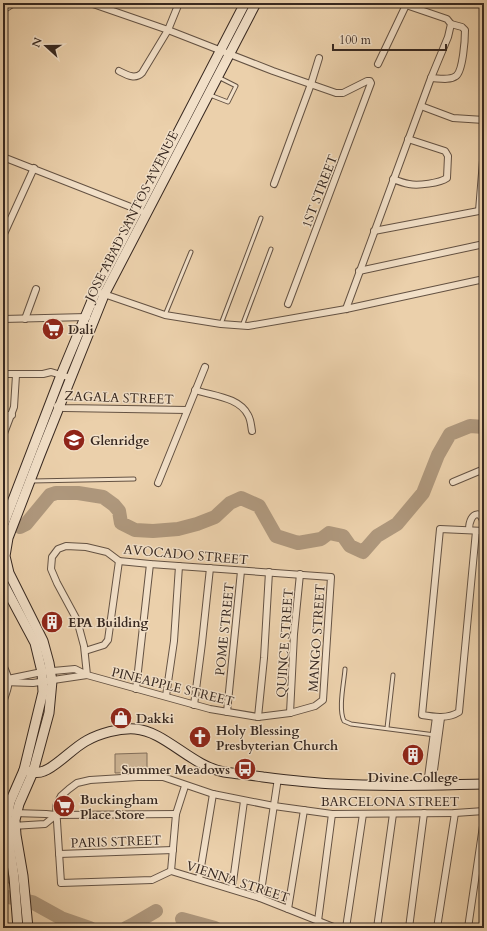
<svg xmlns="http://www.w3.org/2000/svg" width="487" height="931" viewBox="0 0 487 931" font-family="Cardo,serif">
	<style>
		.park { fill: url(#park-dots); stroke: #826e5a }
		.garden { fill: #ccb393; stroke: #826e5a }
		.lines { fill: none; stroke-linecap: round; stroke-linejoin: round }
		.river { stroke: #ae977c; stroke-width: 14 }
		.service-casing { stroke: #645243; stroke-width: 5 }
		.minor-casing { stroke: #645243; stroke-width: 8 }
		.secondary-casing { stroke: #372820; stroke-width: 11 }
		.service { stroke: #f2e0c8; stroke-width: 3 }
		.minor { stroke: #f2e0c8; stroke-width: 6 }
		.secondary { stroke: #f2e0c8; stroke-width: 9 }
		.labels { text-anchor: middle; stroke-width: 3; stroke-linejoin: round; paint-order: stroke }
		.street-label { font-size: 13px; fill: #372820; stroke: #f2e0c8 }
		.poi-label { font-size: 13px; font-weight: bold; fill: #372820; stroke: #f2e0c8; text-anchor: start }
	</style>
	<defs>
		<pattern id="park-dots" width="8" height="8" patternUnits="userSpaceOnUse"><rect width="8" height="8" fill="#ccb393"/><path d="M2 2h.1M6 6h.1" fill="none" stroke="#a69278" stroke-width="1.8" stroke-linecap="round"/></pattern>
	</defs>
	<rect width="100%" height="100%" fill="#ebd0ab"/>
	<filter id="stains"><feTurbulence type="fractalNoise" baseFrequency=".005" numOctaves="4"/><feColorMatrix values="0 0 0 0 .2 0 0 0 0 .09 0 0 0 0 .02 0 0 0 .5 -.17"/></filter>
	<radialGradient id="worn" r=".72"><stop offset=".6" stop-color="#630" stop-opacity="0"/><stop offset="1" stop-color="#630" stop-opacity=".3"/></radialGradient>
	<polygon class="park" points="3,856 7,856 9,883 3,882"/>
	<polygon class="garden" points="147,753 147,772 115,773 115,754"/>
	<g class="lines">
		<g class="river">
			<polyline points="20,527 26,524 50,495 56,493 78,493 103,497 114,505 119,511 121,523 135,530 153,531 178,529 197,524 215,517 230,503 241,498 259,506 276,536 298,543 321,539 329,533 343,536 350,546 363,552 377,536 397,524 423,493 438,455 450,434 470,426 484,427"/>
			<polyline points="3,896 32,902 61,918 90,928"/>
			<polyline points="182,919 215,928"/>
			<polyline points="126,928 132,925 156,911"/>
		</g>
		<g class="service-casing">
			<g id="service">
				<polyline points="210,95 228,102 236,86 218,77"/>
				<polyline points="165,315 191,252"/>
				<polyline points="221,324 261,218"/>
				<polyline points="242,326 271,249"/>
				<polyline points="32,481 134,479"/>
				<path d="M345,669C344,683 338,709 344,721L351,724L435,735"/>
				<polyline points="387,728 393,675"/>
			</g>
		</g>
		<g class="minor-casing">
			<g id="minor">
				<polyline points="90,3 168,30 273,71 336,93 343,93 367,81 370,81 371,83 288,304"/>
				<polyline points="3,7 3,10 14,3"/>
				<polyline points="378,64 407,3"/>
				<path d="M119,71C127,75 135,80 142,73L168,30L179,3"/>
				<path d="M431,78C438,78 449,81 456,76C463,71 465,39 465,30L462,27L451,24"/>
				<polyline points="421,106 453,118 484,120"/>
				<polyline points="3,157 141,211"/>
				<path d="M393,179C398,181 403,183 409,184C418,186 440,183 447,178L448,156L445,151L408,139"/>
				<polyline points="274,184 311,84 319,58"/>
				<polyline points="479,211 484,148"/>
				<polyline points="374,231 484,210"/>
				<polyline points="3,236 34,168"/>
				<polyline points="359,271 484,244"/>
				<polyline points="101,293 165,315 221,324 248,326 346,309 484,279"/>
				<polyline points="346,309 431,78 448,37 451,24 447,19 406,5"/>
				<polyline points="3,319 87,317"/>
				<polyline points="25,319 36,289"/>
				<polyline points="3,374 43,374 51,372 71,378"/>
				<path d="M195,390C213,396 239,397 248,415C251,420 251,426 252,431"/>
				<polyline points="57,406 64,408 187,410"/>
				<polyline points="3,415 12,415"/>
				<polyline points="3,436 14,407 16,375"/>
				<polyline points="453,482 484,469"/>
				<polyline points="158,483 205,367"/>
				<path d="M469,530C469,510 485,508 484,531"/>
				<path d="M476,531L459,712C448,719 434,717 422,715L440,529L484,531"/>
				<polyline points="85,651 104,645 108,640 119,561"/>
				<path d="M3,665C12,684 9,683 3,703"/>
				<polyline points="3,680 42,672 75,669 87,675 210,709 258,717 290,713 315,706 323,700 331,577 150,564 119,561 107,552 86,547 66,546 58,549 52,557 51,569 57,583 77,620 84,646 87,675"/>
				<polyline points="3,682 33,683 87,675"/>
				<polyline points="136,689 150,564"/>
				<polyline points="166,696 174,641 179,566"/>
				<polyline points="194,705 202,643 210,568"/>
				<polyline points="227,712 241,571"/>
				<polyline points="290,713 294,634 300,574"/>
				<polyline points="258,717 264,658 269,572"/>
				<polyline points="427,785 436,717"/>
				<polyline points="432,785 441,718"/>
				<polyline points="14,813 46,814 56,815 176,814"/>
				<polyline points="12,826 45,824 56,815"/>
				<polyline points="59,854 173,850"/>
				<polyline points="171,871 176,814 185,786"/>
				<polyline points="199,879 213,794"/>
				<polyline points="232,889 244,801"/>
				<polyline points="260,898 278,778"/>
				<polyline points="288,909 304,810"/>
				<polyline points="318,921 332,814"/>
				<polyline points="336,928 260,898 171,871 152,880 61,883 56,806 61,796 69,789 77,783 90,780 138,777 163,777 213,794 274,806 332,814 455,813 484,811"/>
				<polyline points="346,928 363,814"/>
				<polyline points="377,928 393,814"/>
				<polyline points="409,928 424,813"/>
				<polyline points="437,928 455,813"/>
				<polyline points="468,928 484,819"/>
			</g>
		</g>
		<g class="secondary-casing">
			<g id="secondary">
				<polyline points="3,526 61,375 96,291 245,3"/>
				<polyline points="3,583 35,643 42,672 43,692 24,770 10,802 7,818 8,836 14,877 18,928"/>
				<path d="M24,770C31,772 37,774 44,771C56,767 73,748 86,741C100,733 119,728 135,729C165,731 191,766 224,772C237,774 251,775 263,777C287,780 312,783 336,784C385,787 435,785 484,784"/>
				<polyline points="28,928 23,876 16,835 15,820 19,804 33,772 39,750 49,713 52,681 49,663 43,641 9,573 5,556 8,538 40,455 104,295 256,3"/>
			</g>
		</g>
		<use href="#service" class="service"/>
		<use href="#minor" class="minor"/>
		<use href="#secondary" class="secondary"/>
	</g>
	<defs>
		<g id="supermarket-disc" transform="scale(1.15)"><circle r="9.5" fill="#8f2418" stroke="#f2e0c8"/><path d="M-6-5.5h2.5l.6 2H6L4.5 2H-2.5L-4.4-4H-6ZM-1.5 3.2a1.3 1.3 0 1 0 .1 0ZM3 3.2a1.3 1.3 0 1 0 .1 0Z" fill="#fff"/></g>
		<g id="school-disc" transform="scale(1.15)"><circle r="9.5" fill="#8f2418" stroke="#f2e0c8"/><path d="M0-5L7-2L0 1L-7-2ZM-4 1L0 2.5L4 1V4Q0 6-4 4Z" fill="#fff"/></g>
		<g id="building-disc" transform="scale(1.15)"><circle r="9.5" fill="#8f2418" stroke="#f2e0c8"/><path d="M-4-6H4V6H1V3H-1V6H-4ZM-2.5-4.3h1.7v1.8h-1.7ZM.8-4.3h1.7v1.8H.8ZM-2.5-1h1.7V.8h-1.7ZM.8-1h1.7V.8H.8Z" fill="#fff"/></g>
		<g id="shop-disc" transform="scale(1.15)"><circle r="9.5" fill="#8f2418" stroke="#f2e0c8"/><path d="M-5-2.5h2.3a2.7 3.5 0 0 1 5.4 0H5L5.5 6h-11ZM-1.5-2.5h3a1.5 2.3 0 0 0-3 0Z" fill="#fff"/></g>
		<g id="church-disc" transform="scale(1.15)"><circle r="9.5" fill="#8f2418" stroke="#f2e0c8"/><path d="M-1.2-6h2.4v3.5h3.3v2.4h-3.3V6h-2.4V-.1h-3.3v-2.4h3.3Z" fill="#fff"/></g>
		<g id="bus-disc" transform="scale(1.15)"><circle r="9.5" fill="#8f2418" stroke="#f2e0c8"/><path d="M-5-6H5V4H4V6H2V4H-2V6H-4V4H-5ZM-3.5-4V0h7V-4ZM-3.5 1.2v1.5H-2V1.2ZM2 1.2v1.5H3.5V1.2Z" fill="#fff"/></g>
	</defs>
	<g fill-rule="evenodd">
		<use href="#supermarket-disc" x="53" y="329"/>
		<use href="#school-disc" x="74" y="440"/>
		<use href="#building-disc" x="52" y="622"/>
		<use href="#shop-disc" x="121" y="718"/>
		<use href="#church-disc" x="200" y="737"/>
		<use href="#building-disc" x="413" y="755"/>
		<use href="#bus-disc" x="245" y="769"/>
		<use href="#supermarket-disc" x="64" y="806"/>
	</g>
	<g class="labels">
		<g class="street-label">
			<text transform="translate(319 191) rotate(-69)" y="5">1ST STREET</text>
			<text transform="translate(131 216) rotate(-63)" y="5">JOSE ABAD SANTOS AVENUE</text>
			<text transform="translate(119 397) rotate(2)" y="5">ZAGALA STREET</text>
			<text transform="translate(186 554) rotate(5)" y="5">AVOCADO STREET</text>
			<text transform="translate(224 629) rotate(-84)" y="5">POME STREET</text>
			<text transform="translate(316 638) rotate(-86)" y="5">MANGO STREET</text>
			<text transform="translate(284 643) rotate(-86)" y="5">QUINCE STREET</text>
			<text transform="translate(173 686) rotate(14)" y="5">PINEAPPLE STREET</text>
			<text x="390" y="806">BARCELONA STREET</text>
			<text transform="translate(116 841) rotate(-2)" y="5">PARIS STREET</text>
			<text transform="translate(238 881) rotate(18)" y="5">VIENNA STREET</text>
		</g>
		<g class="poi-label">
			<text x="68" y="334">Dali</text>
			<text x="90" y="445">Glenridge</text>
			<text x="68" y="627">EPA Building</text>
			<text x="136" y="723">Dakki</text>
			<text x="216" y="735">Holy Blessing<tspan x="216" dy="15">Presbyterian Church</tspan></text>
			<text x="230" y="774" text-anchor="end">Summer Meadows</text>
			<text x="413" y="782" text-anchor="middle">Divine College</text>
			<text x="80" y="804">Buckingham<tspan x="80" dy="15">Place Store</tspan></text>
		</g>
	</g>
	<rect width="487" height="931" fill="none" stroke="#ebd0ab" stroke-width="16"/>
	<rect x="4" y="4" width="479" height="923" fill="none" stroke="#372820" stroke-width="2"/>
	<rect x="8" y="8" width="471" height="915" fill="none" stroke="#372820"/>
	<g transform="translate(46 46) rotate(291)" stroke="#f2e0c8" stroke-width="3" paint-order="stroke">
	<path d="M0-3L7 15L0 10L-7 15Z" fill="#372820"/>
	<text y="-6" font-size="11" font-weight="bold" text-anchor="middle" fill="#372820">N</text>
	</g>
	<path d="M333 44v6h113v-6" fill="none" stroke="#372820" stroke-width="2"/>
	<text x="339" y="44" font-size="12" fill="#372820" stroke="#f2e0c8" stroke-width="3" paint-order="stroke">100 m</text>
	<rect width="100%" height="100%" filter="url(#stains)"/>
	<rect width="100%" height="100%" fill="url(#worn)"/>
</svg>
